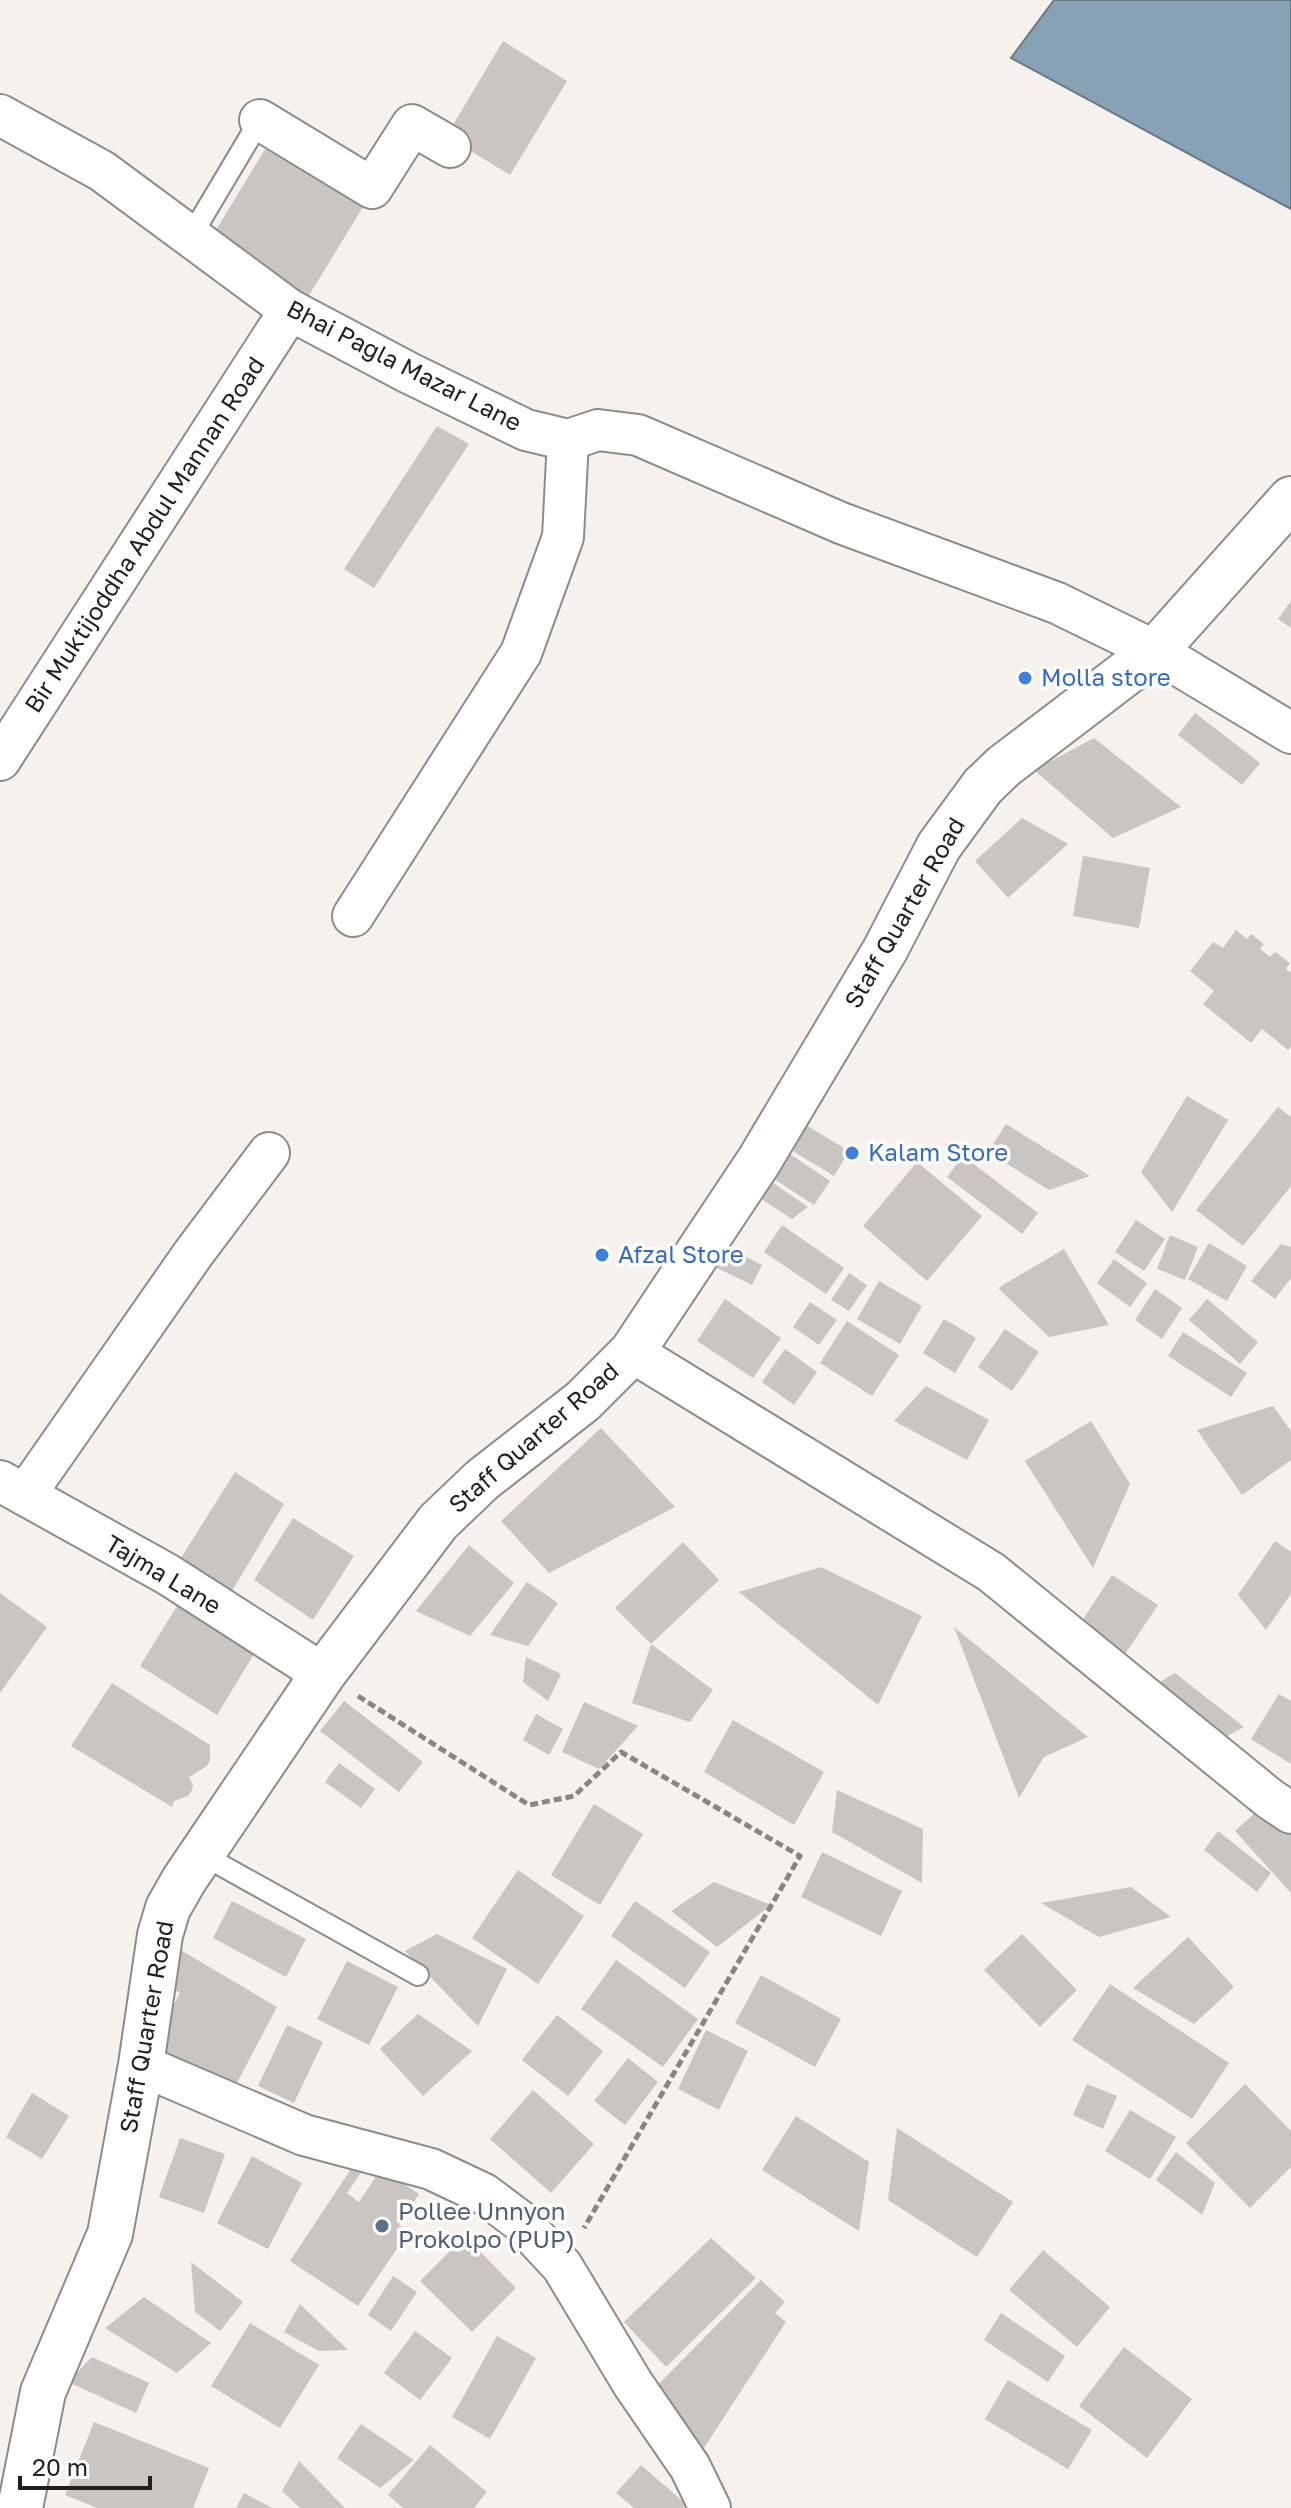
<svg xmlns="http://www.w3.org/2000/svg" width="1291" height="2508" viewBox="0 0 1291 2508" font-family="'Golos Text',sans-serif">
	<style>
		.water { fill: #87a2b4; stroke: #687b87; stroke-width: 2 }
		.building { fill: #cbc5c1 }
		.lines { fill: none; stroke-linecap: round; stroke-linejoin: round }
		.lane-casing { stroke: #908b87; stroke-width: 24 }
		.street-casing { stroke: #908b87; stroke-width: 44 }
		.secondary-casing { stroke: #908b87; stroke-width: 48 }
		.path { stroke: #888582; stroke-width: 5; stroke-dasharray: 8 4; stroke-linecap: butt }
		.lane { stroke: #fff; stroke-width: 20 }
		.street { stroke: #fff; stroke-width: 40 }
		.secondary { stroke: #fff; stroke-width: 44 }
		.shop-dot { fill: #3f7fe0; stroke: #fff; stroke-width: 3 }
		.service-dot { fill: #5c6f8a; stroke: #fff; stroke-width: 3 }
		.labels { text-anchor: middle; stroke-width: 7; stroke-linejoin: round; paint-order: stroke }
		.street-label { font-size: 24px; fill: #211f1e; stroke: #fff }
		.shop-label { font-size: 24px; fill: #366cbe; stroke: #fff; text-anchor: start }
		.service-label { font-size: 24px; fill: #4e5e75; stroke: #fff; text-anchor: start }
	</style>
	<rect width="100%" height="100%" fill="#f6f1ec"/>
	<polygon class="water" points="1054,0 1291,0 1291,209 1011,58"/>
	<g class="building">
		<polygon points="503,41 567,81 510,175 459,144 453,125"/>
		<polygon points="270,141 366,202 305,302 231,246 216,230"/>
		<polygon points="437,426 469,444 374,588 344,569"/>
		<polygon points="1291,601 1291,628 1278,619"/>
		<polygon points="1195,713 1260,763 1242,785 1178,735"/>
		<polygon points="1094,738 1181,807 1113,838 1034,770"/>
		<polygon points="1022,818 1068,844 1008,898 975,861"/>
		<polygon points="1083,856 1150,868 1139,928 1073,916"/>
		<polygon points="1236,930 1247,939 1251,934 1264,944 1260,949 1270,957 1275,952 1290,963 1286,969 1291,973 1291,1046 1288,1050 1262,1029 1251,1043 1203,1004 1214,991 1190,971 1213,942 1223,948"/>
		<polygon points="1187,1096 1228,1120 1172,1212 1141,1172"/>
		<polygon points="1278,1107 1291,1117 1291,1186 1243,1246 1196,1210"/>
		<polygon points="1006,1124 1090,1176 1049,1190 988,1152"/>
		<polygon points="806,1125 849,1151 834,1176 791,1150"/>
		<polygon points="784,1150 830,1181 814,1205 768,1175"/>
		<polygon points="963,1156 1038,1213 1022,1234 947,1177"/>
		<polygon points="917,1162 982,1216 927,1281 863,1226"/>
		<polygon points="766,1178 808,1207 792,1219 755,1195"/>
		<polygon points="1136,1220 1165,1239 1144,1271 1115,1252"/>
		<polygon points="782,1225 844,1268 826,1294 764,1252"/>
		<polygon points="1170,1235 1198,1247 1185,1280 1157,1269"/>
		<polygon points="1209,1243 1247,1266 1227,1301 1188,1279"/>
		<polygon points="1281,1244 1291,1247 1291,1278 1275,1299 1251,1281"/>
		<polygon points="727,1247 762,1265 752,1285 717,1268"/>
		<polygon points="1064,1249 1109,1325 1049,1337 998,1288"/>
		<polygon points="1114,1259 1147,1283 1130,1307 1097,1283"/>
		<polygon points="849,1273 867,1285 849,1311 831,1300"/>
		<polygon points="879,1281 922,1306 900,1344 857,1319"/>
		<polygon points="1155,1289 1182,1308 1162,1339 1135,1320"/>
		<polygon points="725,1299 781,1338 753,1378 697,1341"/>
		<polygon points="1207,1299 1258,1342 1240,1364 1189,1320"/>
		<polygon points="810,1302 837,1320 819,1345 793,1327"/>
		<polygon points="944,1319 976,1338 955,1373 923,1353"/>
		<polygon points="847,1321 899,1355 872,1396 820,1363"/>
		<polygon points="1005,1329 1039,1352 1012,1391 978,1367"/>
		<polygon points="1183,1332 1247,1373 1231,1397 1168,1356"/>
		<polygon points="785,1349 817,1372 794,1405 762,1382"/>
		<polygon points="926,1386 989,1420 967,1460 894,1421"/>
		<polygon points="1273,1406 1291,1431 1291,1460 1242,1495 1197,1430"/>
		<polygon points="1091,1421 1130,1484 1093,1568 1025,1461"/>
		<polygon points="601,1428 675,1507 549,1573 501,1521"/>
		<polygon points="235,1472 284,1504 232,1591 179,1561"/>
		<polygon points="293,1518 354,1556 313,1620 254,1580"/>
		<polygon points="1275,1541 1291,1552 1291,1594 1266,1630 1238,1595"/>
		<polygon points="683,1542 719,1580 651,1644 615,1608"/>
		<polygon points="469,1545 514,1583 470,1636 416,1611"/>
		<polygon points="821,1567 922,1616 878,1705 739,1592"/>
		<polygon points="1112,1575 1158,1605 1125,1654 1080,1624"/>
		<polygon points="527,1582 558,1603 528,1646 490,1635"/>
		<polygon points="0,1593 47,1627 0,1693"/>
		<polygon points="180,1601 257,1649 217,1715 140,1666"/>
		<polygon points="954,1627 1088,1737 1044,1757 1019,1798"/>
		<polygon points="651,1644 713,1690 690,1722 632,1703"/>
		<polygon points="526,1657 561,1674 548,1701 523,1682"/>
		<polygon points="1175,1673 1244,1727 1209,1746 1141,1693"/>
		<polygon points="112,1683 210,1745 210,1760 207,1766 189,1777 193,1785 192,1790 188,1796 174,1801 172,1807 71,1746"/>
		<polygon points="1279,1694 1291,1701 1291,1764 1251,1739"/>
		<polygon points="344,1701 423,1762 399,1792 320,1731"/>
		<polygon points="584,1702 638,1726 599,1769 562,1752"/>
		<polygon points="536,1714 563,1729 549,1755 523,1740"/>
		<polygon points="733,1720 824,1772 794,1825 704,1772"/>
		<polygon points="339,1763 375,1789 361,1808 325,1782"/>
		<polygon points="837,1790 923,1829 922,1883 832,1832"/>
		<polygon points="1270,1799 1291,1823 1291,1893 1235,1831"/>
		<polygon points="594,1804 643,1834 600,1905 551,1875"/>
		<polygon points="1218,1831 1271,1873 1257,1892 1204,1850"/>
		<polygon points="822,1852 902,1891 881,1936 801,1897"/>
		<polygon points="518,1870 584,1916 538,1984 472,1938"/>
		<polygon points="714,1882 771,1905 717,1947 671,1911"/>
		<polygon points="1131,1887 1171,1917 1099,1937 1041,1903"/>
		<polygon points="232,1901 306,1939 286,1977 213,1938"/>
		<polygon points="635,1901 710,1952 685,1988 611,1936"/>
		<polygon points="437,1934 507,1969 478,2026 405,1951"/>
		<polygon points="1022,1934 1077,1990 1040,2027 984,1970"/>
		<polygon points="1188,1937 1234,1987 1194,2024 1133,1988"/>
		<polygon points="179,1949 277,2007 231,2094 151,2049 180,1993 161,1982"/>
		<polygon points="616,1960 698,2019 663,2067 581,2009"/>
		<polygon points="347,1961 398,1987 369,2045 317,2019"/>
		<polygon points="761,1975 841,2019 815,2067 735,2023"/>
		<polygon points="1110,1984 1229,2063 1192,2119 1072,2040"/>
		<polygon points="418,2014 472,2051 423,2096 380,2049"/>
		<polygon points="557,2015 603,2051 568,2096 522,2060"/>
		<polygon points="287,2025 323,2042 294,2103 258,2086"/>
		<polygon points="706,2030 748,2051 719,2110 678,2089"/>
		<polygon points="628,2058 658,2082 625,2125 594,2101"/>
		<polygon points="1087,2084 1117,2096 1103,2129 1073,2115"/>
		<polygon points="1245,2084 1291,2131 1291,2167 1250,2208 1186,2143"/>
		<polygon points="533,2090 594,2144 551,2193 490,2139"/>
		<polygon points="32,2093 69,2116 42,2159 6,2137"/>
		<polygon points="1130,2110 1176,2137 1150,2179 1105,2151"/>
		<polygon points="796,2116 869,2162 859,2231 762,2170"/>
		<polygon points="897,2128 1013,2202 977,2257 888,2200"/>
		<polygon points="180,2138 225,2154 204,2213 159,2197"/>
		<polygon points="1176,2152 1215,2183 1202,2215 1156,2180"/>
		<polygon points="252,2156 302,2183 268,2249 217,2223"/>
		<polygon points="353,2166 362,2171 347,2193 359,2202 381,2169 419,2194 399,2225 409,2231 358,2306 290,2261"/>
		<polygon points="465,2236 516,2288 472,2332 420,2281"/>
		<polygon points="711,2238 756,2278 666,2367 624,2322"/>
		<polygon points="1043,2250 1110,2307 1077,2347 1009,2290"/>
		<polygon points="191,2262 243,2302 220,2331 195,2312"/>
		<polygon points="393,2276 417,2292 391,2331 368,2315"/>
		<polygon points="761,2280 785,2302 775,2313 786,2322 702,2451 648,2395"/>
		<polygon points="144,2297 211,2343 177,2373 105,2328"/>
		<polygon points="300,2304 348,2350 319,2351 284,2332"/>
		<polygon points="1001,2313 1065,2356 1048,2382 984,2340"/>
		<polygon points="250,2323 319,2365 280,2428 211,2386"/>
		<polygon points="415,2331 452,2358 420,2400 384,2373"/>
		<polygon points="497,2336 536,2358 490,2439 452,2417"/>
		<polygon points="1124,2347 1192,2399 1147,2458 1079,2406"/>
		<polygon points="92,2357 149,2383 136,2413 68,2382"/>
		<polygon points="1008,2380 1092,2430 1068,2469 985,2419"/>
		<polygon points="94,2422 209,2468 193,2508 97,2508 65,2495"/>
		<polygon points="361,2424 414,2460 380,2488 337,2458"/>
		<polygon points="430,2445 487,2492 474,2508 403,2508 388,2495"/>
		<polygon points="299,2461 345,2508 300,2508 282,2491"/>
		<polygon points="641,2465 687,2505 684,2508 634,2508 616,2493"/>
		<polygon points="244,2493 272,2508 236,2508"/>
	</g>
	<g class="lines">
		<g class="lane-casing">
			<g id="lane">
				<polyline points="191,236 260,120"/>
				<polyline points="201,1854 418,1975"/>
			</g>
		</g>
		<g class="street-casing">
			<g id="street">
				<polyline points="0,115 102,171 290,310 409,373 526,430 568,440 598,430 638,435 841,523 1057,603 1155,651 1291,733"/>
				<polyline points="260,120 372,188 412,125 450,147"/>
				<polyline points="0,760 290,310"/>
				<polyline points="353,916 521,653 563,537 568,440"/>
				<polyline points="632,1352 991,1572 1270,1799 1291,1813"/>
				<polyline points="0,1481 167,1574 323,1674"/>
				<polyline points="25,1495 193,1254 269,1153"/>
				<polyline points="141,2065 304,2135 431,2169 484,2194 520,2221 562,2266 633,2384 690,2467 710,2508"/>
			</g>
		</g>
		<g class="secondary-casing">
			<polyline id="secondary" points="20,2508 43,2392 110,2234 141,2065 160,1935 168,1908 184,1880 323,1674 438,1522 482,1480 583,1401 632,1352 759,1161 885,950 939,846 983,786 1004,766 1155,651 1291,499"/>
		</g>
		<polyline class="path" points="358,1696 529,1805 574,1796 621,1752 800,1856 584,2228"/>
		<use href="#lane" class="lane"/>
		<use href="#street" class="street"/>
		<use href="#secondary" class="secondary"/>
	</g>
	<g class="shop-dot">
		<circle cx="1025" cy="678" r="8"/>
		<circle cx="852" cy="1153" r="8"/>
		<circle cx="602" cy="1255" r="8"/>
	</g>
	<circle class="service-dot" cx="382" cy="2226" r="8"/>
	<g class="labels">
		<g class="street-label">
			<text transform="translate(404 366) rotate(27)" y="8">Bhai Pagla Mazar Lane</text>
			<text transform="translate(145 535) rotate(-57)" y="8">Bir Muktijoddha Abdul Mannan Road</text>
			<text transform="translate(905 913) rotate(-60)" y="8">Staff Quarter Road</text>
			<text transform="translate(534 1438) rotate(-41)" y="8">Staff Quarter Road</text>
			<text transform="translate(163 1575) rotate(31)" y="8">Tajma Lane</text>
			<text transform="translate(147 2027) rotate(-80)" y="8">Staff Quarter Road</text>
		</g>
		<g class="shop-label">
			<text x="1041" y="686">Molla store</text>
			<text x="868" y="1161">Kalam Store</text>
			<text x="618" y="1263">Afzal Store</text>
		</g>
		<g class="service-label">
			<text x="398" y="2220">Pollee Unnyon<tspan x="398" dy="28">Prokolpo (PUP)</tspan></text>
		</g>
	</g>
	<path d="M20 2476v12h130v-12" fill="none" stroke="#211f1e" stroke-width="4"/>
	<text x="32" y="2476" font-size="24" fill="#211f1e" stroke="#ffffff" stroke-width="6" paint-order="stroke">20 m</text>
</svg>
